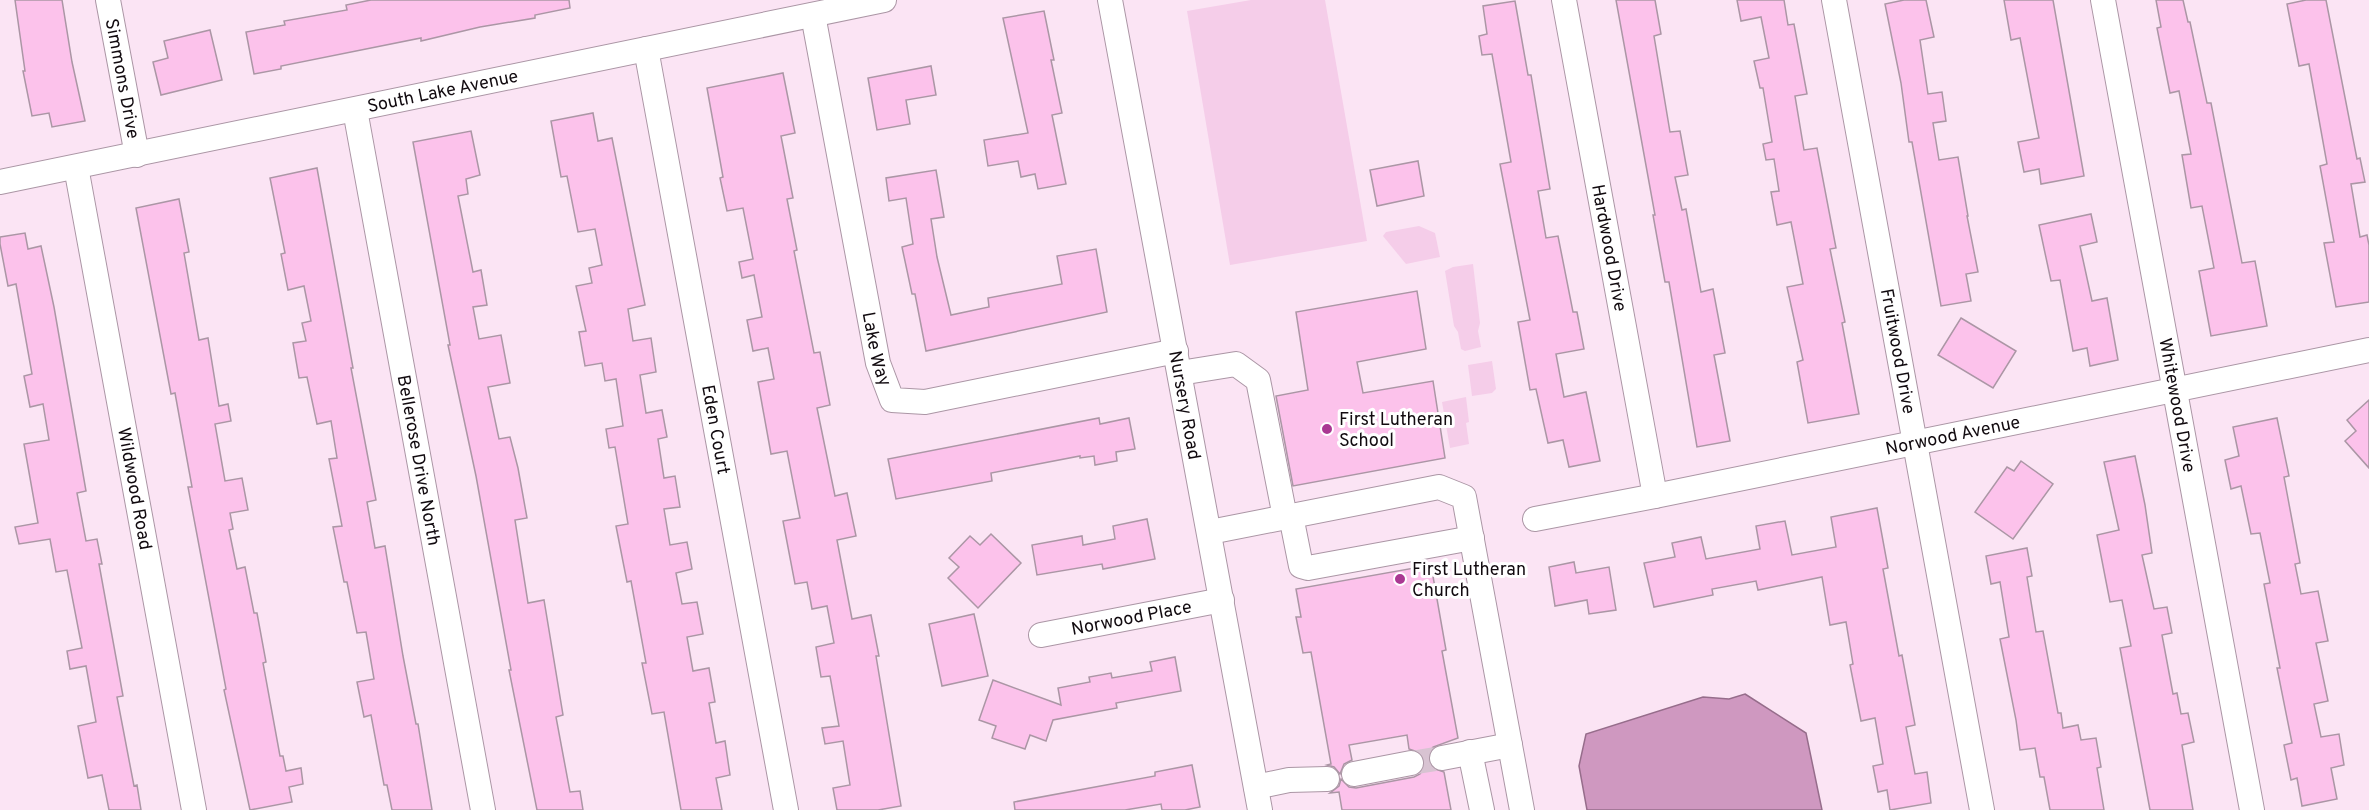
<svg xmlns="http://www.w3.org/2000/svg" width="2369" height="810" viewBox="0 0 2369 810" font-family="Overpass,sans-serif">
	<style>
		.green { fill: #f5cde9 }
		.water { fill: #cf98c0; stroke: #966d8b; stroke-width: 1.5 }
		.building { fill: #fcc2eb; stroke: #ab96a5; stroke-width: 1.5 }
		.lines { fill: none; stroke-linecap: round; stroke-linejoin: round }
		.minor-tunnel { stroke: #d8c3d2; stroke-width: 24; stroke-dasharray: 24 12; stroke-linecap: butt }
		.minor-casing { stroke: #ab96a5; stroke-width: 26 }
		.minor { stroke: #fff; stroke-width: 24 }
		.poi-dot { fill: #aa3893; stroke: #fff; stroke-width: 2 }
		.labels { text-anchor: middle; stroke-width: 6; stroke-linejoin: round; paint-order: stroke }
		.street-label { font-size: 18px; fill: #110a0f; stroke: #fff }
		.poi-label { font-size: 18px; fill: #110a0f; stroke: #fff; text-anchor: start }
	</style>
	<rect width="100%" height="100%" fill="#fbe4f4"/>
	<g class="green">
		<polygon points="1251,0 1325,0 1367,241 1230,265 1187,11"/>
		<polygon points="1419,226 1435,233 1440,257 1406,264 1383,236 1386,232"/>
		<polygon points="1473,264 1480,323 1478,331 1481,347 1465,351 1461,349 1458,332 1454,326 1445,271 1453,267"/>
		<polygon points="1492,361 1496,389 1492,393 1472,396 1468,365"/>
		<polygon points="1466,397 1469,422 1466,423 1469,444 1450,448 1442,402"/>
	</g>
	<polygon class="water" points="1745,694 1806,733 1822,810 1587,810 1579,766 1586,734 1703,697 1729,699"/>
	<g class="building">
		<polygon points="15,0 62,0 72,62 85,121 52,127 49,113 32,116 23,71 25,71"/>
		<polygon points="371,0 569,0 570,8 535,15 535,18 480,27 421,41 421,38 281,66 281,69 254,74 246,32 285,25 284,21 347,10 346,5"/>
		<polygon points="1616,0 1655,0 1661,34 1654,36 1670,132 1680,131 1688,175 1675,177 1682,210 1686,209 1701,292 1713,289 1725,353 1714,355 1730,441 1697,447 1669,282 1665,282 1653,215 1655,215"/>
		<polygon points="1737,0 1784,0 1788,25 1794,24 1807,94 1795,96 1804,150 1817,148 1836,248 1830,249 1845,322 1842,323 1859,414 1808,423 1797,362 1803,360 1787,287 1803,284 1791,222 1777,225 1771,192 1779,191 1774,159 1766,160 1763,144 1772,142 1763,88 1760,88 1754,61 1769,58 1761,17 1741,21"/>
		<polygon points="1904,0 1926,0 1934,37 1920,40 1928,94 1942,92 1946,121 1933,123 1939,160 1958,157 1968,216 1967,216 1978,272 1966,274 1971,301 1941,306 1912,142 1909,142 1901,83 1885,4"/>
		<polygon points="2004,0 2053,0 2084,176 2041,184 2039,169 2024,172 2018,142 2039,138 2020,38 2011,40"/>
		<polygon points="2156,0 2183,0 2188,22 2190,22 2207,103 2211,103 2242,263 2255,261 2267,326 2211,336 2199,271 2214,268 2202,206 2191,208 2182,155 2191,154 2179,91 2170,93 2157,28 2161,27"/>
		<polygon points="2306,0 2326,0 2357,159 2360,158 2365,182 2351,184 2360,237 2367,235 2369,245 2369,302 2336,307 2324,243 2334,242 2320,166 2327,164 2309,64 2299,66 2287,4"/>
		<polygon points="1515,1 1528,75 1531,75 1550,189 1538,191 1546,238 1558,236 1573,312 1577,312 1584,349 1556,354 1564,397 1586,392 1600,461 1569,467 1563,440 1548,443 1536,389 1530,390 1518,322 1530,320 1500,164 1511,162 1492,54 1482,55 1479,36 1487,34 1483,6"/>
		<polygon points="1044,11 1054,60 1051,60 1062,113 1052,115 1066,184 1038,189 1035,174 1021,177 1018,161 988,166 984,140 1028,133 1003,18"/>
		<polygon points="210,30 222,80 161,95 153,62 168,58 164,41"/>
		<polygon points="931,66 936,95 906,100 910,124 877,130 868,78"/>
		<polygon points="783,73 795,133 781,136 793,198 787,199 797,250 794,251 814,353 820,352 830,405 817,408 835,496 847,493 856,536 837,540 852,619 871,615 879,656 876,656 901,806 878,810 837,810 833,788 850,785 843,741 825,744 822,728 839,726 830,676 821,677 816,647 834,643 827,606 812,609 807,582 795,584 783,521 800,518 787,451 771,454 758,382 774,379 768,348 753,351 747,320 762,317 754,275 742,278 739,262 753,259 743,208 727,211 720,178 723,177 707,88"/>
		<polygon points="593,113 598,141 612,138 645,305 628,309 633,341 651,338 656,372 640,375 646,413 662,410 667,437 658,439 664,478 675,476 680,507 664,509 670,545 687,542 692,569 676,573 682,604 697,602 703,634 687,637 693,671 709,668 715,702 709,703 716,743 725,741 730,775 716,778 722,810 681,810 664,712 652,714 642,663 646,663 631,581 627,582 616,526 628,524 615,447 609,448 606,429 623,426 616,379 605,381 602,363 585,366 579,332 586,331 576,286 592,283 589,268 602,265 595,229 578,232 567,176 561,177 551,121"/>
		<polygon points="471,131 480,175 466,179 468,194 458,196 473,272 481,270 487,305 473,307 479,339 501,335 510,383 488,387 499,439 510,437 518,468 527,518 515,520 528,603 544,600 563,715 556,717 570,792 580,791 583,810 537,810 509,670 511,670 476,476 448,345 450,345 413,142"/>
		<polygon points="1418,161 1424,196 1377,206 1370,170"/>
		<polygon points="317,168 353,368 351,368 376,500 367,502 375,548 385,546 403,656 416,724 418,724 432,810 392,810 387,785 384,785 371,715 364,717 357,682 374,679 366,632 357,633 347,582 344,582 333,527 342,526 329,459 337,458 331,421 317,424 307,377 299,378 293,343 306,341 302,323 311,321 304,286 288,290 281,254 285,253 270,178"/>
		<polygon points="936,170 944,217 931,219 937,257 951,315 989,307 988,298 1062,284 1057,256 1096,249 1107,312 926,351 915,294 912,294 902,247 913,244 906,198 889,201 886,178"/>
		<polygon points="179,199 189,252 184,253 199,340 208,338 219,406 228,404 231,421 215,424 225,481 242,478 248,510 230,513 233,529 229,530 237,569 245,567 254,613 257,613 266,662 263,663 280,756 283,756 286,771 301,768 303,784 289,787 292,802 250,810 224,690 226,689 188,487 192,487 175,393 171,394 136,208"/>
		<polygon points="2091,214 2097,242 2080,246 2092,301 2107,298 2118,360 2090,366 2087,348 2073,351 2060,280 2051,281 2039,225"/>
		<polygon points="25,233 28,249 41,246 54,307 86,491 77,493 86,541 97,539 102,564 99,564 123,696 117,697 134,786 137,785 141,810 109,810 102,775 88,778 78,726 96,722 86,666 70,669 67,651 82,648 67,570 56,572 50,539 19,544 15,527 38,523 24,444 49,440 43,404 30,407 24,376 32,374 16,284 8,286 0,244 0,237"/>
		<polygon points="1417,291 1426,349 1357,362 1363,393 1433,381 1445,458 1293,486 1276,396 1308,390 1296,312"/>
		<polygon points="1961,318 2016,351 1993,388 1938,355"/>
		<polygon points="2369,400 2369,468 2345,441 2356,431 2347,420"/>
		<polygon points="1099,418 1100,424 1129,418 1135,449 1116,452 1117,461 1095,465 1094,456 1080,458 1080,456 991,473 992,481 896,499 888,459"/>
		<polygon points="2277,418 2289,476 2284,477 2300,563 2295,564 2301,594 2318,591 2328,641 2316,643 2328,701 2314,704 2321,737 2339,734 2344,765 2331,768 2337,799 2302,806 2297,778 2291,780 2284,745 2292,743 2277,668 2280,668 2264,584 2270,583 2260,533 2251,534 2241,486 2231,489 2225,460 2239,456 2233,427"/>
		<polygon points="2135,456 2145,505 2152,553 2142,555 2154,609 2167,607 2172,633 2162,635 2173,694 2177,693 2181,714 2188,713 2194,742 2182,745 2193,810 2150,810 2120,648 2131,646 2122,600 2110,602 2097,535 2119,530 2104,462"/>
		<polygon points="2021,461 2053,484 2013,539 1975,512 2007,467 2014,471"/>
		<polygon points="1877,508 1888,568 1883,569 1899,656 1902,655 1915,725 1906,727 1915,774 1927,772 1931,803 1890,810 1887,790 1878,792 1873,766 1883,764 1875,718 1861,721 1850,665 1853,664 1846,622 1830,625 1822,577 1758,590 1756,581 1712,589 1713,595 1654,607 1644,563 1675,557 1672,543 1701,537 1706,559 1760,549 1756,526 1785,521 1792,555 1836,547 1831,517"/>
		<polygon points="1147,519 1155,559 1103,569 1102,564 1037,575 1032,545 1082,536 1083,545 1115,539 1113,526"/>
		<polygon points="991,534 1021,563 978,608 948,578 959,567 949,558 970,536 980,545"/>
		<polygon points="2027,548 2032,576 2027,577 2036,632 2043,631 2058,713 2061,713 2063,728 2078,725 2081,740 2096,738 2101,767 2097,768 2104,810 2050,810 2044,777 2040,777 2035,748 2020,750 2016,720 2000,639 2009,637 2000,582 1991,584 1986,556"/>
		<polygon points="1574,562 1576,573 1609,567 1616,610 1589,614 1587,600 1555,606 1549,567"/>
		<polygon points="1431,565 1446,650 1442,651 1458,738 1433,747 1429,753 1428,760 1432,768 1444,772 1451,810 1342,810 1339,792 1330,793 1339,786 1341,779 1349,787 1356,788 1414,777 1420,774 1424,768 1425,760 1421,753 1409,749 1407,735 1349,745 1352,760 1344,764 1340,774 1334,767 1327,765 1331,764 1311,652 1303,653 1296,617 1301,617 1296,589"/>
		<polygon points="974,614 988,676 942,686 929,624"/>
		<polygon points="1175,657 1181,691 1116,703 1117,708 1053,720 1046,741 1030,735 1025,749 992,738 996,726 979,720 993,680 1061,705 1058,688 1090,682 1089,677 1111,673 1112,678 1152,671 1150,662"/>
		<polygon points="1192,765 1200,807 1185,810 1162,810 1161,804 1125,810 1015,810 1014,802 1155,776 1155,772"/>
	</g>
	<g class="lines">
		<polyline class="minor-tunnel" points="1411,763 1442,758"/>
		<g class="minor-casing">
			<g id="minor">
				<path id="s1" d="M108,0L137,155"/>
				<path id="s2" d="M1110,0L1260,810"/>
				<path id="s3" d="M1564,0L1655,496"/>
				<path id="s4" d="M1834,0L1982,810"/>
				<path id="s5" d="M2103,0L2252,810"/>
				<path id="s6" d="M813,15L878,363L892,400L925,402L1176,351"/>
				<path id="s7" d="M646,49L786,810"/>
				<path id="s8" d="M355,110L483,810"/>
				<path id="s9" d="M76,167L194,810"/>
				<path id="s10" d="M0,182L884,0"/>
				<polyline points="1180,373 1236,364 1258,380 1285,517"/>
				<polyline points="1291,516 1301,566 1308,568 1472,538"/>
				<path id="s11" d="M1535,519L1655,496L2369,350"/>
				<polyline points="1210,532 1439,487 1464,497 1522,810"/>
				<path id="s12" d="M1041,635L1222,600"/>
				<polyline points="1470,752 1482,810"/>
				<polyline points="1442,758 1510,745"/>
				<polyline points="1354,774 1411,763"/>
				<polyline points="1256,787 1289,780 1327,779"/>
			</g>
		</g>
		<use href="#minor" class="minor"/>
	</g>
	<g class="poi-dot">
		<circle cx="1327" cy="429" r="6"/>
		<circle cx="1400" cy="579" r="6"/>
	</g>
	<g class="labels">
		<g class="street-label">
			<text dy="6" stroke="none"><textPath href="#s1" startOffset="80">Simmons Drive</textPath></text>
			<text dy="6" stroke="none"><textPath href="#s10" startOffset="452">South Lake Avenue</textPath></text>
			<text dy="6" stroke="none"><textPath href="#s3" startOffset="252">Hardwood Drive</textPath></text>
			<text dy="6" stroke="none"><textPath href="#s6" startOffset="340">Lake Way</textPath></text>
			<text dy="6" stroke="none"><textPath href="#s4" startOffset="357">Fruitwood Drive</textPath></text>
			<text dy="6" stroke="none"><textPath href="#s2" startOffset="412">Nursery Road</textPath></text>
			<text dy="6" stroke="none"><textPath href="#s5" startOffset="412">Whitewood Drive</textPath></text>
			<text dy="6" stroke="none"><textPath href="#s7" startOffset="387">Eden Court</textPath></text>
			<text dy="6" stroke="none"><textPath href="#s11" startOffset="426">Norwood Avenue</textPath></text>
			<text dy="6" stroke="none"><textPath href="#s8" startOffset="356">Bellerose Drive North</textPath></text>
			<text dy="6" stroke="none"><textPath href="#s9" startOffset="327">Wildwood Road</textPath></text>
			<text dy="6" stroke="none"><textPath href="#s12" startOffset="92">Norwood Place</textPath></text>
		</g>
		<g class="poi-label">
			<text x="1339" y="425">First Lutheran<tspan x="1339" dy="21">School</tspan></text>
			<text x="1412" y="575">First Lutheran<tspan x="1412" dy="21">Church</tspan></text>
		</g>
	</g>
</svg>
